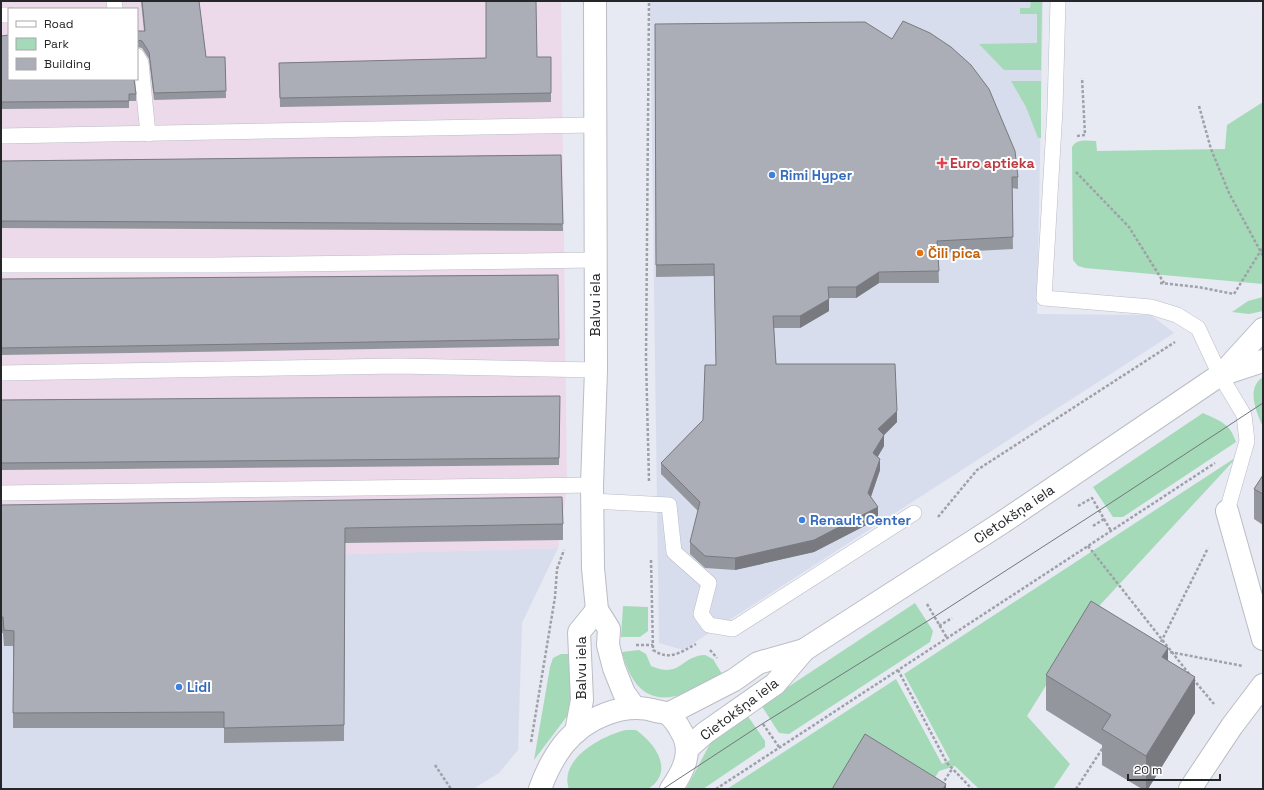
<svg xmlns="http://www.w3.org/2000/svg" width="1264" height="790" viewBox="0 0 1264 790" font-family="'Space Grotesk',sans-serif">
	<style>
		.built { fill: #d8dded }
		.industrial { fill: #ecd9ea; fill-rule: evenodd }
		.green { fill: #a4dab8 }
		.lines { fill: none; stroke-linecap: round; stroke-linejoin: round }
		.service-casing { stroke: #babdc6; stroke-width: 16 }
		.minor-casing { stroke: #babdc6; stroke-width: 24 }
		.tertiary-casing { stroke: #babdc6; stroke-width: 24 }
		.path { stroke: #9fa1a8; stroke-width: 2.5; stroke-dasharray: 3 2; stroke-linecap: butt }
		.service { stroke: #fff; stroke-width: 15 }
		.minor { stroke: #fff; stroke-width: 22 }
		.tertiary { stroke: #fff; stroke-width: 22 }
		.tram { stroke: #74767c; stroke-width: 1 }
		.wall { fill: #93969d }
		.shaded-wall { fill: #787a80 }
		.building { fill: #abaeb7; stroke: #787a80 }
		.health-dot { fill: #e0444e; stroke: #fff; stroke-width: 1.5 }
		.shop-dot { fill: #3f7fe0; stroke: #fff; stroke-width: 1.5 }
		.food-dot { fill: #e8710a; stroke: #fff; stroke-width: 1.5 }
		.labels { text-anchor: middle; stroke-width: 4; stroke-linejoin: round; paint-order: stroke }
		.health-label { font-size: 14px; font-weight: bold; fill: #be3a42; stroke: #fff; text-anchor: start }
		.shop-label { font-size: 14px; font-weight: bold; fill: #366cbe; stroke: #fff; text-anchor: start }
		.food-label { font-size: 14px; font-weight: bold; fill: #c56008; stroke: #fff; text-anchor: start }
		.street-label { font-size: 14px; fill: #252629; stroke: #fff }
	</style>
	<rect width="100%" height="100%" fill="#e7e9f3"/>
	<g class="built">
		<polygon points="650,1 1043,1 1037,314 1151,315 1174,333 683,650 659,643"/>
		<polygon points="558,548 522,623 518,750 499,773 473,789 1,789 1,564"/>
	</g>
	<path class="industrial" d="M1,1H561L567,488L558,548L1,564ZM9,9H137V79H9Z"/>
	<g class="green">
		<polygon points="1031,1 1042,2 1041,70 1004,70 979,44 1037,43 1037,14 1020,14 1020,8 1030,8"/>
		<polygon points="1011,81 1041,81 1041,138 1038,138 1026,107"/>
		<path d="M1263,102V284L1085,268L1078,266L1073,260L1072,147C1077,138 1087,141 1096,141L1097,151L1225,149L1227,125Z"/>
		<polygon points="1263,297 1263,311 1249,314 1232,312 1248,301"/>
		<path d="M1263,377V425H1262C1256,410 1246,388 1263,377Z"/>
		<path d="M1203,413C1220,421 1230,423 1236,442L1123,517H1113L1093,487Z"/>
		<polygon points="1238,456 1088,618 1027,716 1070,764 1053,789 979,789 955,766 939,771 928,789 727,789 896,679 942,764 950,760 904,674"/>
		<polygon points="915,603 933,631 930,642 789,734 779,733 761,705"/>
		<polygon points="623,606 648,607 648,631 640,637 621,637"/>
		<path d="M639,650L646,654L651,666C681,679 680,656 705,655L713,659L722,674C710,680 698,689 686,693C648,707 631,686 622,652Z"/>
		<polygon points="561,654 569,654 571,711 534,760 550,667 553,658"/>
		<polygon points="747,715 765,741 765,747 703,789 686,789 712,740"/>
		<path d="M626,730H636C656,744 675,772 648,789H569C558,759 603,735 626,730Z"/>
	</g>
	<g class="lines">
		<g class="service-casing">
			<g id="service">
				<polyline points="114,1 115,9"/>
				<polyline points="1058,1 1055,109 1044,298 1151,307 1177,315 1198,328 1220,375 1244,415 1247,441 1227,511"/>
				<polyline points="1,15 9,15"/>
				<polyline points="137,56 141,63 148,134"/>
				<polyline points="1,136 595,125"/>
				<polyline points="1,265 218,265 595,260"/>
				<polyline points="1,373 398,366 596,370"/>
				<polyline points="1,493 592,485"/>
				<polyline points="592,501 669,505 674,552 709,583 701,614 709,625 733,629 914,513"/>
			</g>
		</g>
		<g class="minor-casing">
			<g id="minor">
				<polyline points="595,1 596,370 592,485 593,568 597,610 609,629 608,645 614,668 624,693 634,707"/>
				<polyline points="1227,511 1263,639"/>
				<polyline points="576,732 582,700 579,632 597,610"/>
				<polyline points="1190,789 1232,726 1263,685"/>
			</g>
		</g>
		<g class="tertiary-casing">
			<g id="tertiary">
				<polyline points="1221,375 1263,329"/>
				<polyline points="668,714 734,680 758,663 804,650 1003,522 1220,375 1263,361"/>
				<polyline points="688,748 705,733 775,684 804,650"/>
				<path d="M540,789C546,772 553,758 564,744C585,718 624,701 656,711C660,712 665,712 668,714C673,718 678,725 681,731C694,751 683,772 671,789"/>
			</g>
		</g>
		<g class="path">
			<polyline points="1199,106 1211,149 1229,193 1263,256"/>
			<polyline points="1077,136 1085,135 1082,78"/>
			<polyline points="1076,172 1129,227 1164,283"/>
			<polyline points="1160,283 1198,287 1234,294 1263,247"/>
			<polyline points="649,481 646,359 649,1"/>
			<polyline points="1078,506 1092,498 1111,531"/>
			<polyline points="938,517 977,470 1175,342"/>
			<polyline points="1093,526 1104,519"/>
			<polyline points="1088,546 1190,675"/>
			<path d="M651,560L653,650C670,661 679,653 696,644"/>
			<polyline points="927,604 947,638"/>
			<polyline points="939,626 952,618"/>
			<polyline points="1161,642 1208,548"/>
			<polyline points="636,645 653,645"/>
			<polyline points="710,650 717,658"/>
			<polyline points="1170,652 1243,666"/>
			<polyline points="898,670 947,763 972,789"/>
			<polyline points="1193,679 1214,704"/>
			<polyline points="763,724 779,747"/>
			<polyline points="531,742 555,597 557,569 564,550"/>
			<polyline points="435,765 451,789"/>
			<polyline points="716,789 1215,463"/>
			<polyline points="939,789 952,769"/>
			<polyline points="1076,789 1104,746"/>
		</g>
		<use href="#service" class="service"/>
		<use href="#minor" class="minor"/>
		<use href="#tertiary" class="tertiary"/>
		<polyline class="tram" points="663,789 762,724 934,617 1106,506 1263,403"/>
	</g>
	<g class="wall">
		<polygon points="141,1 199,1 206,57 225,57 226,98 154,100 149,59 142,48 137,47 137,31 144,31"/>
		<polygon points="655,24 1018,177 1018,189 1012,188 1013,249 938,253 939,283 879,283 856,298 829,298 829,311 800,328 774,328 776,364 897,422 884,435 884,446 878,456 880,470 871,497 878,519 814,552 735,570 705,568 690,554 690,542 698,511 661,474 661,463 703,420 716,365 714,276 656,277"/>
		<polygon points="1,36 136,94 136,101 129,101 129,108 1,109"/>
		<polygon points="551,57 551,102 280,107 279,63"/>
		<polygon points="561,155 563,231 1,228 1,161"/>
		<polygon points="558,275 559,346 1,355 1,279"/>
		<polygon points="560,396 559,465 1,470 1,400"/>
		<polygon points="1263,475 1263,525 1254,519 1254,489"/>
		<polygon points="1,505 563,524 563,540 345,543 344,741 224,743 224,728 13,728 13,646 4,646 3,633 1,633"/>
		<polygon points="1168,660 1195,713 1148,789 1142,789 1102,765 1102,745 1046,710 1046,675"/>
	</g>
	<g class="shaded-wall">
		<polygon points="879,272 879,283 856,298 856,287"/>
		<polygon points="829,299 829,311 800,328 800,316"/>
		<polygon points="897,411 897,422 884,435 884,446 873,465 873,453 878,429"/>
		<polygon points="880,459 880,470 868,505 868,493"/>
		<polygon points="878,507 878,519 814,552 735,570 735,558"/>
		<polygon points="1168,648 1168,684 1162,657"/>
		<polygon points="1195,677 1195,713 1148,789 1146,789 1146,756"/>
		<polygon points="946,784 946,789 943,789"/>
	</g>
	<g class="building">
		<polygon points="142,1 199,1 206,57 225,57 226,91 154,93 149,52 142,41 137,40 137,31 145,31"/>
		<polygon points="486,1 536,1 537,57 551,57 551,93 280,98 279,63 486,58"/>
		<polygon points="903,21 930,33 951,47 971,65 989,89 1015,151 1018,177 1012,177 1013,237 937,241 939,271 879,272 856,287 828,287 829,299 800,316 773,316 776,364 895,364 897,411 878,429 884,435 873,453 880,459 868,493 878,507 814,540 735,558 705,556 690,542 700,502 661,463 703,420 705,365 716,365 714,264 656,265 655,24 865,22 892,39"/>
		<polygon points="9,35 9,79 134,79 136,94 129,94 129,101 1,102 1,36"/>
		<polygon points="561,155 563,224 1,221 1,161"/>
		<polygon points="558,275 559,339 1,348 1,279"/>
		<polygon points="560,396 559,458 1,463 1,400"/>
		<polygon points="1263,475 1263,494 1254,489"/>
		<polygon points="562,497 563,524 345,528 344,725 224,728 224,712 13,713 14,631 4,630 3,617 1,617 1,505"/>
		<polygon points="1091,601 1168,648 1162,657 1195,677 1146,756 1102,729 1111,715 1046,675"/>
		<polygon points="865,734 946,784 943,789 832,789"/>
	</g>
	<path class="health-dot" d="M940 157h4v4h4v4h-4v4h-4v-4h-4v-4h4z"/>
	<g class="shop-dot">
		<circle cx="772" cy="175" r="4"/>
		<circle cx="802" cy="520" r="4"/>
		<circle cx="179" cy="687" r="4"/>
	</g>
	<circle class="food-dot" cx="920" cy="253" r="4"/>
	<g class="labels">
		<g class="health-label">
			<text x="950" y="168">Euro aptieka</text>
		</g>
		<g class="shop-label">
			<text x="780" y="180">Rimi Hyper</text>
			<text x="810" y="525">Renault Center</text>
			<text x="187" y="692">Lidl</text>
		</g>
		<g class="food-label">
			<text x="928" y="258">Čili pica</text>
		</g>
		<g class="street-label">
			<text transform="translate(595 305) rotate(-90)" y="5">Balvu iela</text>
			<text transform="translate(1014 514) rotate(-34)" y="5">Cietokšņa iela</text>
			<text transform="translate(581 668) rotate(-90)" y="5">Balvu iela</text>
			<text transform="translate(739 709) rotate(-37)" y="5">Cietokšņa iela</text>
		</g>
	</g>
	<rect width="1264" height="790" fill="none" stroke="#252629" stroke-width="4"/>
	<rect x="8" y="8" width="130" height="72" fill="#ffffff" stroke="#a8a8a9"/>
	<rect x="16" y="21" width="20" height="6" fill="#ffffff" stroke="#a8a8a9"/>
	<text x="44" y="28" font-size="12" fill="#252629">Road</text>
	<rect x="16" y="38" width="20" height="12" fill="#a4dab8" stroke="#a8a8a9"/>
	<text x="44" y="48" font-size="12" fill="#252629">Park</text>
	<rect x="16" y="58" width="20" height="12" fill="#abaeb7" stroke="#a8a8a9"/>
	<text x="44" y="68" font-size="12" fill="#252629">Building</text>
	<path d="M1128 774v6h92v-6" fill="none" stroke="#252629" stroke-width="2"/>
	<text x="1134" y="774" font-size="12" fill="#252629" stroke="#ffffff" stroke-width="3" paint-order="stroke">20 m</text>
</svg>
